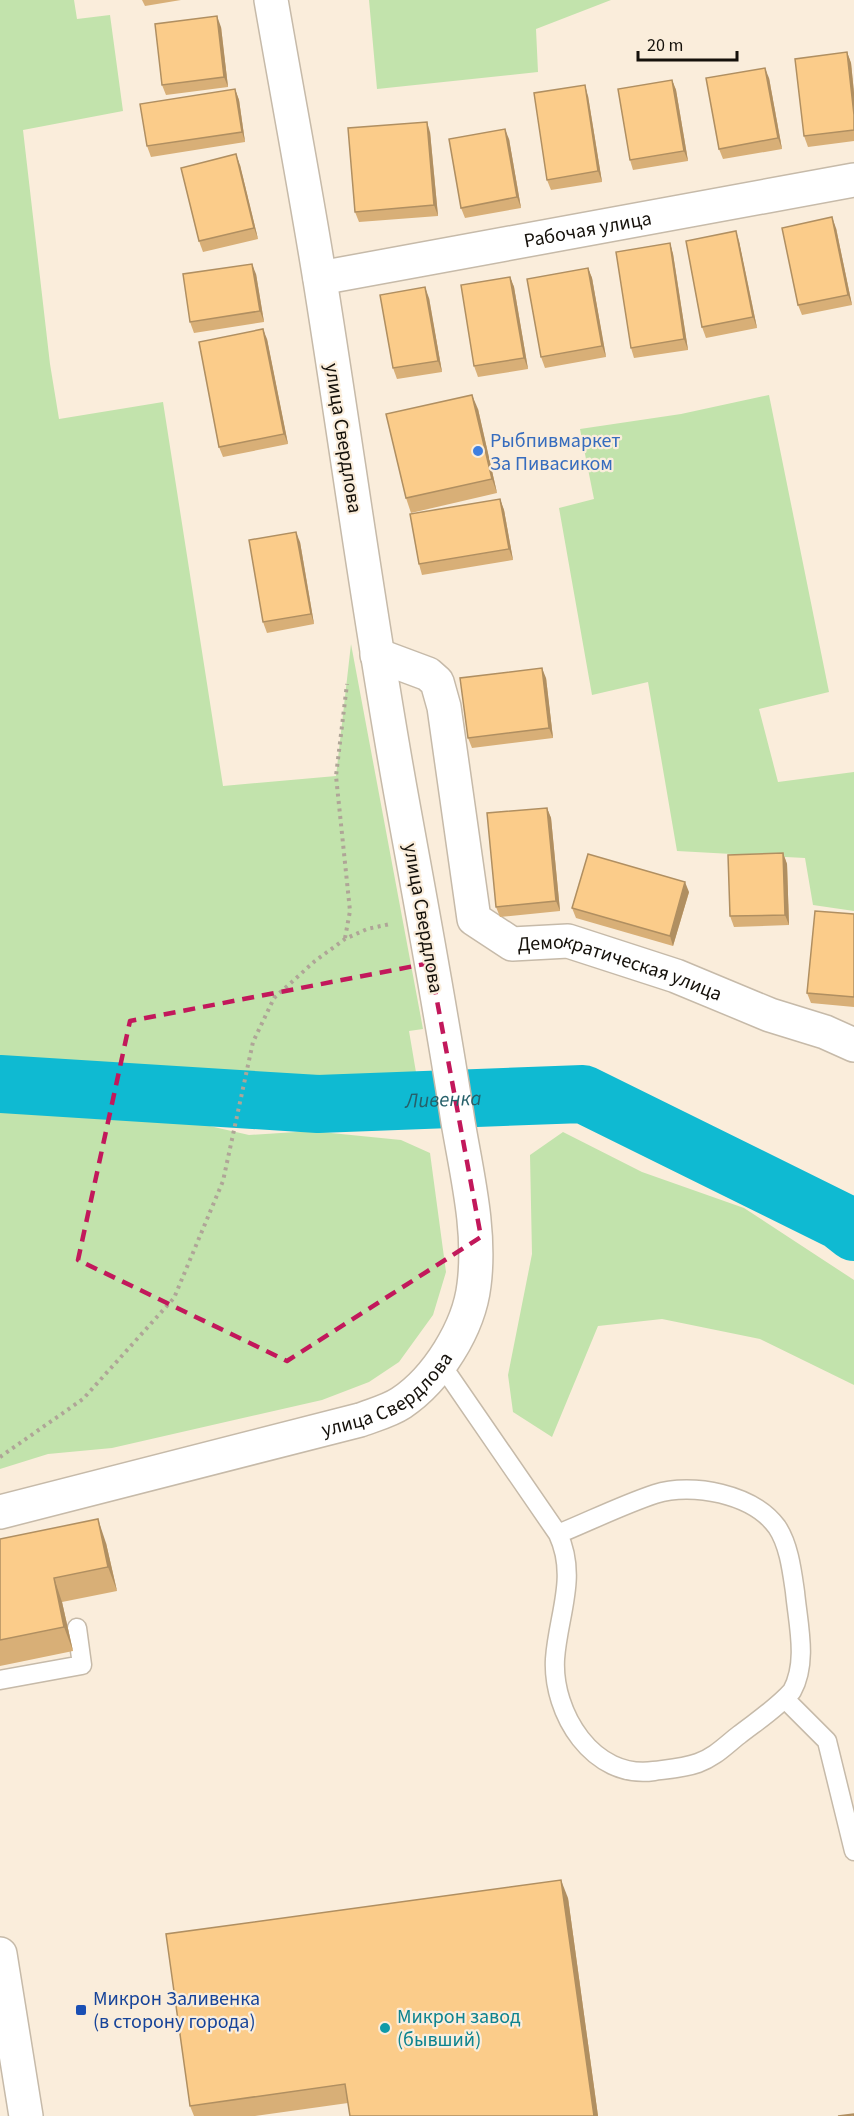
<svg xmlns="http://www.w3.org/2000/svg" width="854" height="2116" viewBox="0 0 854 2116" font-family="'Source Sans 3',sans-serif">
	<style>
		.green { fill: #c2e3ac }
		.lines { fill: none; stroke-linecap: round; stroke-linejoin: round }
		.river { stroke: #0fbad2; stroke-width: 58 }
		.lane-casing { stroke: #c6baa9; stroke-width: 21 }
		.street-casing { stroke: #c6baa9; stroke-width: 36 }
		.secondary-casing { stroke: #c6baa9; stroke-width: 36 }
		.path { stroke: #afa597; stroke-width: 4; stroke-dasharray: 3 4.5; stroke-linecap: butt }
		.lane { stroke: #fff; stroke-width: 18 }
		.street { stroke: #fff; stroke-width: 33 }
		.secondary { stroke: #fff; stroke-width: 33 }
		.wall { fill: #d8af77 }
		.shaded-wall { fill: #b08f61 }
		.building { fill: #fbcc8a; stroke: #b08f61; stroke-width: 1.5 }
		.marked { fill: none; stroke: #c2185b; stroke-width: 4.5; stroke-dasharray: 12 8; stroke-linejoin: round }
		.shop-dot { fill: #3f7fe0; stroke: #faeddb; stroke-width: 2 }
		.transit-dot { fill: #1a4fb4; stroke: #faeddb; stroke-width: 2 }
		.culture-dot { fill: #0f9aa8; stroke: #faeddb; stroke-width: 2 }
		.labels { text-anchor: middle; stroke-width: 4.5; stroke-linejoin: round; paint-order: stroke }
		.street-label { font-size: 20px; fill: #15110b; stroke: #faeddb }
		.shop-label { font-size: 20px; fill: #366cbe; stroke: #faeddb; text-anchor: start }
		.transit-label { font-size: 20px; fill: #164399; stroke: #faeddb; text-anchor: start }
		.culture-label { font-size: 20px; fill: #0d838f; stroke: #faeddb; text-anchor: start }
		.water-label { font-size: 21px; font-style: italic; fill: #26606a; stroke: #faeddb }
	</style>
	<rect width="100%" height="100%" fill="#faeddb"/>
	<g class="green">
		<polygon points="0,0 74,0 77,19 110,15 123,111 23,130 50,364 59,419 163,402 223,786 336,776 351,644 423,1029 409,1031 419,1090 387,1087 354,1075 311,1077 260,1088 244,1083 196,1083 67,1069 0,1066"/>
		<polygon points="369,0 611,0 536,29 538,72 377,89"/>
		<polygon points="769,395 829,692 759,709 778,782 854,772 854,911 813,905 805,858 677,851 648,682 592,695 559,508 594,499 580,429 681,414"/>
		<polygon points="0,1106 137,1119 192,1122 249,1135 311,1131 401,1140 430,1153 446,1272 433,1315 399,1362 369,1382 322,1400 112,1448 48,1454 0,1469"/>
		<polygon points="563,1132 642,1172 744,1208 854,1280 854,1385 760,1339 662,1319 598,1326 552,1437 513,1412 508,1375 532,1254 530,1155"/>
	</g>
	<g class="lines">
		<path class="river" id="s1" d="M0,1084L318,1104L583,1094L840,1221L854,1232"/>
		<g class="lane-casing">
			<g id="lane">
				<path d="M441,1364L558,1534C578,1577 558,1615 555,1659C552,1713 593,1780 654,1771C669,1769 684,1768 698,1763C715,1757 726,1745 739,1735C757,1721 777,1708 792,1691C808,1662 798,1624 795,1592C792,1571 789,1545 777,1527C753,1494 692,1482 655,1494C622,1505 590,1521 558,1534"/>
				<polyline points="0,1680 82,1665 77,1628"/>
				<polyline points="785,1699 827,1741 854,1851"/>
			</g>
		</g>
		<g class="street-casing">
			<g id="street">
				<path id="s2" d="M377,655L428,674L437,682L444,707L474,919L512,944L568,941L676,976L770,1015L825,1032L854,1045"/>
			</g>
		</g>
		<g class="secondary-casing">
			<g id="secondary">
				<path id="s3" d="M320,278L854,180"/>
				<path id="s4" d="M0,1512L360,1420C373,1415 389,1411 401,1403C437,1379 469,1328 474,1285C481,1231 467,1175 458,1122C442,1016 422,910 403,805C371,630 348,455 320,280C305,187 287,93 271,0"/>
				<polyline points="0,1954 26,2116"/>
			</g>
		</g>
		<g class="path">
			<polyline points="345,938 350,911 336,776 347,684"/>
			<polyline points="0,1457 83,1399 174,1298 223,1181 253,1042 274,998 315,961 345,939 367,929 390,924"/>
		</g>
		<use href="#lane" class="lane"/>
		<use href="#street" class="street"/>
		<use href="#secondary" class="secondary"/>
	</g>
	<g class="wall">
		<polygon points="142,0 181,0 145,6"/>
		<polygon points="221,27 228,87 166,95 162,85"/>
		<polygon points="847,52 851,63 854,93 854,141 808,147 804,136"/>
		<polygon points="769,78 782,149 723,159 719,149"/>
		<polygon points="672,80 676,90 688,161 633,170 630,160"/>
		<polygon points="235,89 239,100 245,142 151,157 147,146"/>
		<polygon points="588,96 602,182 551,190 547,180"/>
		<polygon points="430,132 438,216 359,222 355,212"/>
		<polygon points="509,139 521,208 465,218 461,208"/>
		<polygon points="240,165 258,239 203,252 199,241"/>
		<polygon points="836,228 852,305 802,315 798,305"/>
		<polygon points="739,241 757,328 706,338 702,327"/>
		<polygon points="670,243 673,254 688,350 634,358 631,348"/>
		<polygon points="588,268 592,278 606,357 545,368 541,357"/>
		<polygon points="256,274 264,322 194,333 190,322"/>
		<polygon points="510,277 514,287 528,369 478,377 474,366"/>
		<polygon points="429,298 442,372 397,379 393,368"/>
		<polygon points="267,339 288,444 223,457 219,447"/>
		<polygon points="478,409 497,493 411,513 406,498"/>
		<polygon points="500,499 504,510 513,560 422,575 419,564"/>
		<polygon points="300,542 314,624 267,633 263,622"/>
		<polygon points="546,678 553,738 472,748 468,738"/>
		<polygon points="547,808 551,818 560,911 500,917 496,907"/>
		<polygon points="783,853 787,864 789,925 734,927 730,916"/>
		<polygon points="689,892 673,946 576,918 572,908"/>
		<polygon points="854,914 854,1007 811,1003 807,993"/>
		<polygon points="0,1539 106,1543 117,1591 62,1602 73,1651 0,1666"/>
		<polygon points="568,1898 598,2116 350,2116 348,2103 255,2116 194,2116 190,2106"/>
	</g>
	<g class="shaded-wall">
		<polygon points="217,16 221,27 228,87 224,77"/>
		<polygon points="847,52 851,63 854,93 854,115"/>
		<polygon points="765,68 769,78 782,149 778,138"/>
		<polygon points="672,80 676,90 688,161 684,151"/>
		<polygon points="585,85 588,96 602,182 598,171"/>
		<polygon points="235,89 239,100 245,142 242,132"/>
		<polygon points="427,122 430,132 438,216 434,205"/>
		<polygon points="505,129 509,139 521,208 517,197"/>
		<polygon points="236,154 240,165 258,239 254,228"/>
		<polygon points="832,217 836,228 852,305 848,295"/>
		<polygon points="736,231 739,241 757,328 753,317"/>
		<polygon points="670,243 673,254 688,350 684,339"/>
		<polygon points="252,264 256,274 264,322 260,311"/>
		<polygon points="588,268 592,278 606,357 602,346"/>
		<polygon points="510,277 514,287 528,369 524,358"/>
		<polygon points="425,287 429,298 442,372 438,361"/>
		<polygon points="263,329 267,339 288,444 284,434"/>
		<polygon points="472,395 478,409 497,493 492,479"/>
		<polygon points="500,499 504,510 513,560 509,549"/>
		<polygon points="296,532 300,542 314,624 311,614"/>
		<polygon points="542,668 546,678 553,738 549,728"/>
		<polygon points="547,808 551,818 560,911 556,901"/>
		<polygon points="783,853 787,864 789,925 785,915"/>
		<polygon points="685,882 689,892 673,946 670,936"/>
		<polygon points="98,1519 106,1543 117,1591 108,1567"/>
		<polygon points="54,1578 62,1602 73,1651 64,1627"/>
		<polygon points="561,1880 568,1898 598,2116 594,2116"/>
	</g>
	<g class="building">
		<polygon points="217,16 224,77 162,85 155,24"/>
		<polygon points="847,52 854,115 854,130 804,136 795,59"/>
		<polygon points="765,68 778,138 719,149 706,78"/>
		<polygon points="672,80 684,151 630,160 618,89"/>
		<polygon points="585,85 598,171 547,180 534,93"/>
		<polygon points="235,89 242,132 147,146 140,104"/>
		<polygon points="427,122 434,205 355,212 348,128"/>
		<polygon points="505,129 517,197 461,208 449,139"/>
		<polygon points="236,154 254,228 199,241 181,168"/>
		<polygon points="832,217 848,295 798,305 782,228"/>
		<polygon points="736,231 753,317 702,327 686,241"/>
		<polygon points="670,243 684,339 631,348 616,252"/>
		<polygon points="252,264 260,311 190,322 183,274"/>
		<polygon points="588,268 602,346 541,357 527,279"/>
		<polygon points="510,277 524,358 474,366 461,285"/>
		<polygon points="425,287 438,361 393,368 380,295"/>
		<polygon points="263,329 284,434 219,447 199,342"/>
		<polygon points="472,395 492,479 406,498 386,414"/>
		<polygon points="500,499 509,549 419,564 410,514"/>
		<polygon points="296,532 311,614 263,622 249,540"/>
		<polygon points="542,668 549,728 468,738 460,678"/>
		<polygon points="547,808 556,901 496,907 487,813"/>
		<polygon points="783,853 785,915 730,916 728,855"/>
		<polygon points="588,854 685,882 670,936 572,908"/>
		<polygon points="815,911 854,914 854,997 807,993"/>
		<polygon points="98,1519 108,1567 54,1578 64,1627 0,1640 0,1539"/>
		<polygon points="561,1880 594,2116 350,2116 345,2084 190,2106 166,1934"/>
		<polygon points="854,2114 854,2116 838,2116"/>
	</g>
	<path class="marked" d="M430,963L481,1237L287,1361L78,1260L130,1021Z"/>
	<circle class="shop-dot" cx="478" cy="451" r="6"/>
	<rect class="transit-dot" x="75" y="2004" width="12" height="12" rx="3"/>
	<circle class="culture-dot" cx="385" cy="2028" r="6"/>
	<g class="labels">
		<g class="street-label">
			<text dy="7" stroke="none"><textPath href="#s3" startOffset="272">Рабочая улица</textPath></text>
			<text transform="translate(344 438) rotate(81)" y="7">улица Свердлова</text>
			<text transform="translate(424 918) rotate(80)" y="7">улица Свердлова</text>
			<text dy="7" stroke="none"><textPath href="#s2" startOffset="464">Демократическая улица</textPath></text>
			<text dy="7" stroke="none"><textPath href="#s4" startOffset="408">улица Свердлова</textPath></text>
		</g>
		<g class="shop-label">
			<text x="490" y="447">Рыбпивмаркет<tspan x="490" dy="23">За Пивасиком</tspan></text>
		</g>
		<g class="transit-label">
			<text x="93" y="2005">Микрон Заливенка<tspan x="93" dy="23">(в сторону города)</tspan></text>
		</g>
		<g class="culture-label">
			<text x="397" y="2023">Микрон завод<tspan x="397" dy="23">(бывший)</tspan></text>
		</g>
		<g class="water-label">
			<text dy="7" stroke="none"><textPath href="#s1" startOffset="444">Ливенка</textPath></text>
		</g>
	</g>
	<path d="M638 51v9h99v-9" fill="none" stroke="#15110b" stroke-width="3"/>
	<text x="647" y="51" font-size="18" fill="#15110b" stroke="#faeddb" stroke-width="4.5" paint-order="stroke">20 m</text>
</svg>
